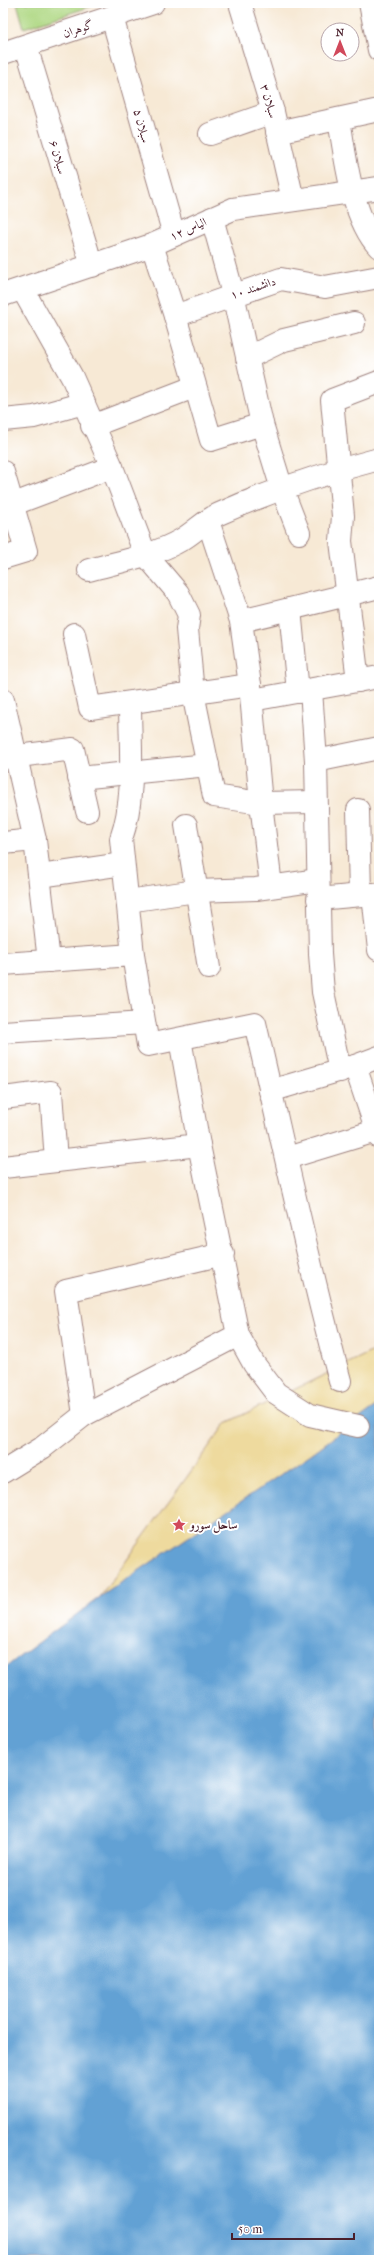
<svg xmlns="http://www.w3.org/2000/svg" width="382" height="2263" viewBox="0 0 382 2263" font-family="'IM FELL French Canon',Amiri,serif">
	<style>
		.green { fill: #afd883; stroke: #7c7c57 }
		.sand { fill: #eeda9e; stroke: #9c7c64 }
		.water { fill: #62a1d4; stroke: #566080 }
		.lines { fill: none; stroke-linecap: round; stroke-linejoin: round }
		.minor-casing { stroke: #a08480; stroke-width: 24 }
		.minor { stroke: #fff; stroke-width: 22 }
		.labels { text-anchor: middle; stroke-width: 4; stroke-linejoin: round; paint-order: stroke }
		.street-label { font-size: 12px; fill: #4a1f2b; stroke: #fff }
		.poi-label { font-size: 12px; font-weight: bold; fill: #4a1f2b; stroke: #fff; text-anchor: start }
	</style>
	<rect width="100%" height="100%" fill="#fff"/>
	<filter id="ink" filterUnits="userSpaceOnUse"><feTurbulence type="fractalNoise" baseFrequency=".025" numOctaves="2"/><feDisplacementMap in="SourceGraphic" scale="8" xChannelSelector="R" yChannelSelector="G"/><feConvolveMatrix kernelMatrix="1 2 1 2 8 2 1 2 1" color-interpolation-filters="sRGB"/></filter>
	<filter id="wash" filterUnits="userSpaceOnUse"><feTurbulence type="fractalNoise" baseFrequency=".012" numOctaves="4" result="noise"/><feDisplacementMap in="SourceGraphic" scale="16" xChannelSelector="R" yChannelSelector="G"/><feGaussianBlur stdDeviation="0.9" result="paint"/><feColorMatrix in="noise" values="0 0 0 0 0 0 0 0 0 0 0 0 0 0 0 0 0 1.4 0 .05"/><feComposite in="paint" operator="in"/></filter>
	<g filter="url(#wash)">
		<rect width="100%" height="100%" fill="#f7e9d5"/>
		<polygon class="green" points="17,3 102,3 24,28"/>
		<polygon class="sand" points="379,1348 379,1404 311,1454 100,1597 226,1423"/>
		<polygon class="water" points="379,1404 379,2260 3,2260 3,1669 100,1597 311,1454"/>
	</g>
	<g filter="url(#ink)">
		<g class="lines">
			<g class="minor-casing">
				<g id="minor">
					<polyline points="240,3 273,112 293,200"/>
					<polyline points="370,3 379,50"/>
					<polyline points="112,17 174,235"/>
					<polyline points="26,46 92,266"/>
					<polyline points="3,53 153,3"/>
					<path d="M339,119C345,156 352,219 379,247"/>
					<polyline points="277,132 379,110"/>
					<polyline points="210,134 273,112"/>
					<polyline points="212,218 233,294 262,424 282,489 299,533"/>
					<polyline points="152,245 175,316 211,440 262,424"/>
					<polyline points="23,290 72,377 112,467 145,554 178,593 189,615 187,629 193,693 214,796 261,803 316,802"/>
					<polyline points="3,295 152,245 233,209 379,188"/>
					<polyline points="175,316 281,279 325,287 379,277"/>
					<polyline points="247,358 284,340 354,323"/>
					<polyline points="3,420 34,417 84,403"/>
					<polyline points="92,426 194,387"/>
					<polyline points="3,472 26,551 3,558"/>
					<polyline points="14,504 112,467"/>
					<polyline points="208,521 241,621 250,685 261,803 271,886"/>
					<path d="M89,570C118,562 156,555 181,540C194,533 205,520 219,514C270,491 325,473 379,459"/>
					<polyline points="290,609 298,692"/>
					<polyline points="241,621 379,587"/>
					<polyline points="74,634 90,708 250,685"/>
					<polyline points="358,681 341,541 343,516 332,400 379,382"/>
					<polyline points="311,690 316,761 320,954 323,992 340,1071"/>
					<polyline points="3,700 35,840 49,961"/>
					<polyline points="252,700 379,677"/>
					<path d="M130,703C130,747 136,797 121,839L133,955"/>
					<polyline points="3,758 73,749 87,811"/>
					<polyline points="316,761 379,748"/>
					<polyline points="79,778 208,765"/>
					<polyline points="358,810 360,894"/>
					<polyline points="186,825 209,968"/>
					<polyline points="3,843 35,840"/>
					<polyline points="40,876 123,864"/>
					<polyline points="318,899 373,894 379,950"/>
					<polyline points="128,901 196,891 256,889 318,880"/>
					<path d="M3,964L133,955L148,1045L255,1023C283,1143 308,1263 340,1381"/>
					<polyline points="3,1032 144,1023"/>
					<polyline points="355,1066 379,1137"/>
					<polyline points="270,1091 355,1066 379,1057"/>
					<polyline points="3,1098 51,1092 56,1161"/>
					<polyline points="287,1158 379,1130"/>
					<polyline points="3,1167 199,1145"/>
					<polyline points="238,1335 254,1364 276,1393 310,1415 358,1426"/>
					<polyline points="84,1415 66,1291 223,1254"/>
					<polyline points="3,1472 42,1448 84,1415 238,1335 199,1145 180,1039"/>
				</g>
			</g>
			<use href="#minor" class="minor"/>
		</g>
	</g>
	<defs>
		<g id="sight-bare" transform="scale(1.08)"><path d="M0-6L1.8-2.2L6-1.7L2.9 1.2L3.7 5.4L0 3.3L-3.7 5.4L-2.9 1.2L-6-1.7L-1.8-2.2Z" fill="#d1495b" stroke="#fff" stroke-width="2.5" paint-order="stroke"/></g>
	</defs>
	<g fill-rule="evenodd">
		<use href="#sight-bare" x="179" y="1525"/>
	</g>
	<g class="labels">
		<g class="street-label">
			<text transform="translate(78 29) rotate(-19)" y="4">گوهران</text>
			<text transform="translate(269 101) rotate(74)" y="4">سبلان ۳</text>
			<text transform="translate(142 126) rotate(75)" y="4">سبلان ۵</text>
			<text transform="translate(58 157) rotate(74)" y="4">سبلان ۶</text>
			<text transform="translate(188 229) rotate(-24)" y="4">الیاس ۱۲</text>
			<text transform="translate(253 288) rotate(-18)" y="4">دانشمند ۱۰</text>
		</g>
		<g class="poi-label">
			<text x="190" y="1529">ساحل سورو</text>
		</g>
	</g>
	<rect width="382" height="2263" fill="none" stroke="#fff" stroke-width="16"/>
	<g transform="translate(340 42)"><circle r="19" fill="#ffffff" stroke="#b7a5aa"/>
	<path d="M0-3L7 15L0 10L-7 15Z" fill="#d1495b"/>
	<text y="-6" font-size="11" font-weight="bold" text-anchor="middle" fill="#4a1f2b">N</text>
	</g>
	<path d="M232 2233v6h122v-6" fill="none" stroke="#4a1f2b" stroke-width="2"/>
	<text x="238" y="2233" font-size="12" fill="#4a1f2b" stroke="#ffffff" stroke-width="3" paint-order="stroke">50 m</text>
</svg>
